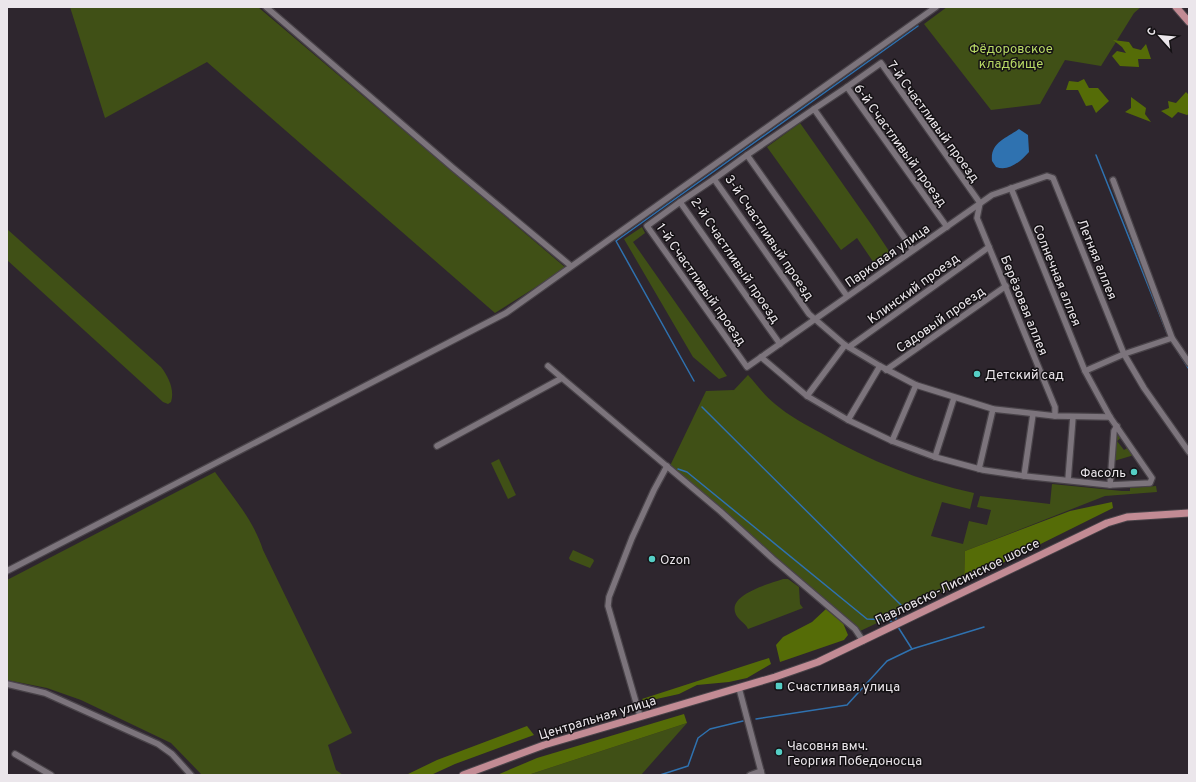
<svg xmlns="http://www.w3.org/2000/svg" width="1196" height="782" viewBox="0 0 1196 782" font-family="Overpass,sans-serif">
	<style>
		.green { fill: #405016 }
		.forest { fill: #556c07 }
		.water { fill: #2f72b0 }
		.lines { fill: none; stroke-linecap: round; stroke-linejoin: round }
		.stream { stroke: #2f72b0; stroke-width: 1.5 }
		.minor-casing { stroke: #494349; stroke-width: 8 }
		.major-casing { stroke: #494349; stroke-width: 9 }
		.minor { stroke: #7c747c; stroke-width: 5.5 }
		.major { stroke: #c28b94; stroke-width: 7 }
		.poi-dot { fill: #55cec5; stroke: #141114; stroke-width: 1.5 }
		.labels { text-anchor: middle; stroke-width: 3; stroke-linejoin: round; paint-order: stroke }
		.park-label { font-size: 13px; fill: #b8da65; stroke: #141114 }
		.street-label { font-size: 13px; fill: #ebe6eb; stroke: #141114 }
		.poi-label { font-size: 13px; fill: #ebe6eb; stroke: #141114; text-anchor: start }
	</style>
	<rect width="100%" height="100%" fill="#2e262e"/>
	<g class="green">
		<polygon points="70,7 258,7 566,268 495,313 207,62 105,118"/>
		<polygon points="947,7 1141,7 1134,13 1101,66 1065,60 1040,104 991,110 924,24"/>
		<polygon points="800,123 873,227 893,257 890,257 876,266 857,238 841,250 767,147"/>
		<polygon points="642,227 645,233 633,242 727,376 719,379 693,357 624,239"/>
		<path d="M7,229L161,367C168,376 175,390 171,402L168,404L163,402L7,260Z"/>
		<path d="M748,375C757,385 765,396 775,404C789,416 806,425 821,433C870,461 920,481 974,493L970,509L942,502L931,536L963,544L969,521L987,525L991,510L977,507L980,496L1050,504L1052,484L1122,491H1130V488L1156,486L1157,492L1105,496L965,551L964,582L858,632L669,468L706,391L734,390Z"/>
		<polygon points="1117,435 1122,437 1117,441 1124,450 1129,447 1134,455 1114,461 1115,437"/>
		<polygon points="499,459 516,495 508,499 491,463"/>
		<path d="M215,472C233,497 254,521 263,550L352,733L328,745L336,770L343,775H202L171,743L81,700L47,688L7,680V580Z"/>
		<polygon points="573,550 593,559 594,561 590,568 570,560 569,558"/>
		<path d="M783,579H788L799,587L800,604L803,608L748,629C745,622 737,620 735,612C730,594 769,584 783,579Z"/>
		<polygon points="687,723 641,775 528,775"/>
	</g>
	<g class="forest">
		<polygon points="1113,40 1129,42 1133,48 1141,50 1146,44 1151,59 1138,59 1139,67 1120,66 1112,56 1117,51 1126,53 1122,47"/>
		<polygon points="1084,79 1089,88 1098,88 1109,101 1096,113 1092,105 1086,106 1078,90 1066,90 1069,81 1078,82"/>
		<polygon points="1186,92 1189,95 1189,114 1187,115 1178,112 1172,118 1161,111 1169,108 1168,101 1176,103"/>
		<polygon points="1131,97 1146,108 1145,114 1151,122 1125,112 1131,108"/>
		<polygon points="1112,502 1113,508 964,582 965,551 1070,511"/>
		<polygon points="826,609 843,623 848,635 844,640 780,662 776,645 783,637 812,622"/>
		<polygon points="769,658 771,664 747,678 729,682 697,685 679,694 643,702 642,699"/>
		<polygon points="684,714 687,723 528,775 497,775 537,758"/>
		<polygon points="527,726 534,735 455,764 431,775 406,775 437,760"/>
	</g>
	<path class="water" d="M1019,129L1028,135L1029,152C1021,161 1009,172 996,167L992,161C990,142 1007,138 1019,129Z"/>
	<g class="lines">
		<g class="stream">
			<polyline points="1096,155 1167,333"/>
			<polyline points="1177,350 1189,369"/>
			<polyline points="694,381 616,241 918,26"/>
			<polyline points="702,407 903,607 896,615 896,621"/>
			<polyline points="678,469 687,472 867,619 889,620 894,623"/>
			<polyline points="898,627 912,649"/>
			<polyline points="756,719 847,705 887,661 912,649 984,627"/>
			<polyline points="660,775 688,766 698,738 710,729 743,721"/>
		</g>
		<g class="minor-casing">
			<g id="minor">
				<polyline points="266,7 452,167 571,266"/>
				<polyline points="847,87 881,63 980,203 977,218 1055,407 1055,416"/>
				<polyline points="814,109 847,87 947,227"/>
				<polyline points="747,155 714,179 809,314 845,345 880,366 916,385 993,409 1055,416 1110,417"/>
				<polyline points="714,179 680,202 780,344"/>
				<polyline points="1113,180 1172,338 1189,363"/>
				<polyline points="680,202 647,226 747,367 992,195 1047,176 1053,178 1124,354 1144,388 1189,452"/>
				<polyline points="847,296 747,155 814,109 913,250"/>
				<polyline points="849,347 989,247"/>
				<polyline points="761,357 807,396 848,420 892,441 935,457 983,470 1024,476 1110,485 1150,483 1152,478 1110,417 1085,371 1011,188"/>
				<polyline points="548,366 562,378"/>
				<polyline points="886,370 1006,286"/>
				<polyline points="1085,371 1124,354 1172,338"/>
				<polyline points="807,396 845,345"/>
				<polyline points="848,420 880,366"/>
				<polyline points="892,441 916,385"/>
				<polyline points="437,446 562,378 720,511 773,559 855,629 863,641"/>
				<polyline points="935,457 954,398"/>
				<polyline points="979,469 993,409"/>
				<polyline points="1024,476 1033,414"/>
				<polyline points="1068,480 1073,417"/>
				<polyline points="1110,485 1114,431 1117,426"/>
				<polyline points="7,571 506,313 936,7"/>
				<polyline points="7,684 45,693 158,744 172,754 191,775"/>
				<polyline points="739,688 762,775"/>
				<polyline points="640,716 608,606 609,597 632,538 654,490 667,466"/>
				<polyline points="15,754 51,775"/>
				<polyline points="750,775 761,771"/>
			</g>
		</g>
		<g class="major-casing">
			<g id="major">
				<polyline points="1176,7 1189,22"/>
				<polyline points="463,775 544,745 775,677 818,662 1107,523 1127,517 1189,513"/>
			</g>
		</g>
		<use href="#minor" class="minor"/>
		<use href="#major" class="major"/>
	</g>
	<g class="poi-dot">
		<circle cx="977" cy="374" r="4"/>
		<circle cx="1134" cy="472" r="4"/>
		<circle cx="652" cy="559" r="4"/>
		<rect x="775" y="682" width="8" height="8" rx="2"/>
		<circle cx="779" cy="752" r="4"/>
	</g>
	<g class="labels">
		<g class="park-label">
			<text x="1011" y="53">Фёдоровское<tspan x="1011" dy="15">кладбище</tspan></text>
		</g>
		<g class="street-label">
			<text transform="translate(934 121) rotate(54)" y="5">7-й Счастливый проезд</text>
			<text transform="translate(901 145) rotate(54)" y="5">6-й Счастливый проезд</text>
			<text transform="translate(770 237) rotate(56)" y="5">3-й Счастливый проезд</text>
			<text transform="translate(887 255) rotate(-35)" y="5">Парковая улица</text>
			<text transform="translate(1098 259) rotate(68)" y="5">Летняя аллея</text>
			<text transform="translate(736 260) rotate(56)" y="5">2-й Счастливый проезд</text>
			<text transform="translate(1058 275) rotate(68)" y="5">Солнечная аллея</text>
			<text transform="translate(702 284) rotate(55)" y="5">1-й Счастливый проезд</text>
			<text transform="translate(913 288) rotate(-36)" y="5">Клинский проезд</text>
			<text transform="translate(1025 305) rotate(68)" y="5">Берёзовая аллея</text>
			<text transform="translate(940 319) rotate(-35)" y="5">Садовый проезд</text>
			<text transform="translate(957 581) rotate(-26)" y="5">Павловско-Лисинское шоссе</text>
			<text transform="translate(597 717) rotate(-17)" y="5">Центральная улица</text>
		</g>
		<g class="poi-label">
			<text x="985" y="379">Детский сад</text>
			<text x="1126" y="477" text-anchor="end">Фасоль</text>
			<text x="660" y="564">Ozon</text>
			<text x="787" y="691">Счастливая улица</text>
			<text x="787" y="750">Часовня вмч.<tspan x="787" dy="15">Георгия Победоносца</tspan></text>
		</g>
	</g>
	<rect width="1196" height="782" fill="none" stroke="#ebe6eb" stroke-width="16"/>
	<g transform="translate(1160 36) rotate(297)" stroke="#141114" stroke-width="3" paint-order="stroke">
	<path d="M0-3L7 15L0 10L-7 15Z" fill="#ebe6eb"/>
	<text y="-6" font-size="11" font-weight="bold" text-anchor="middle" fill="#ebe6eb">С</text>
	</g>
</svg>
